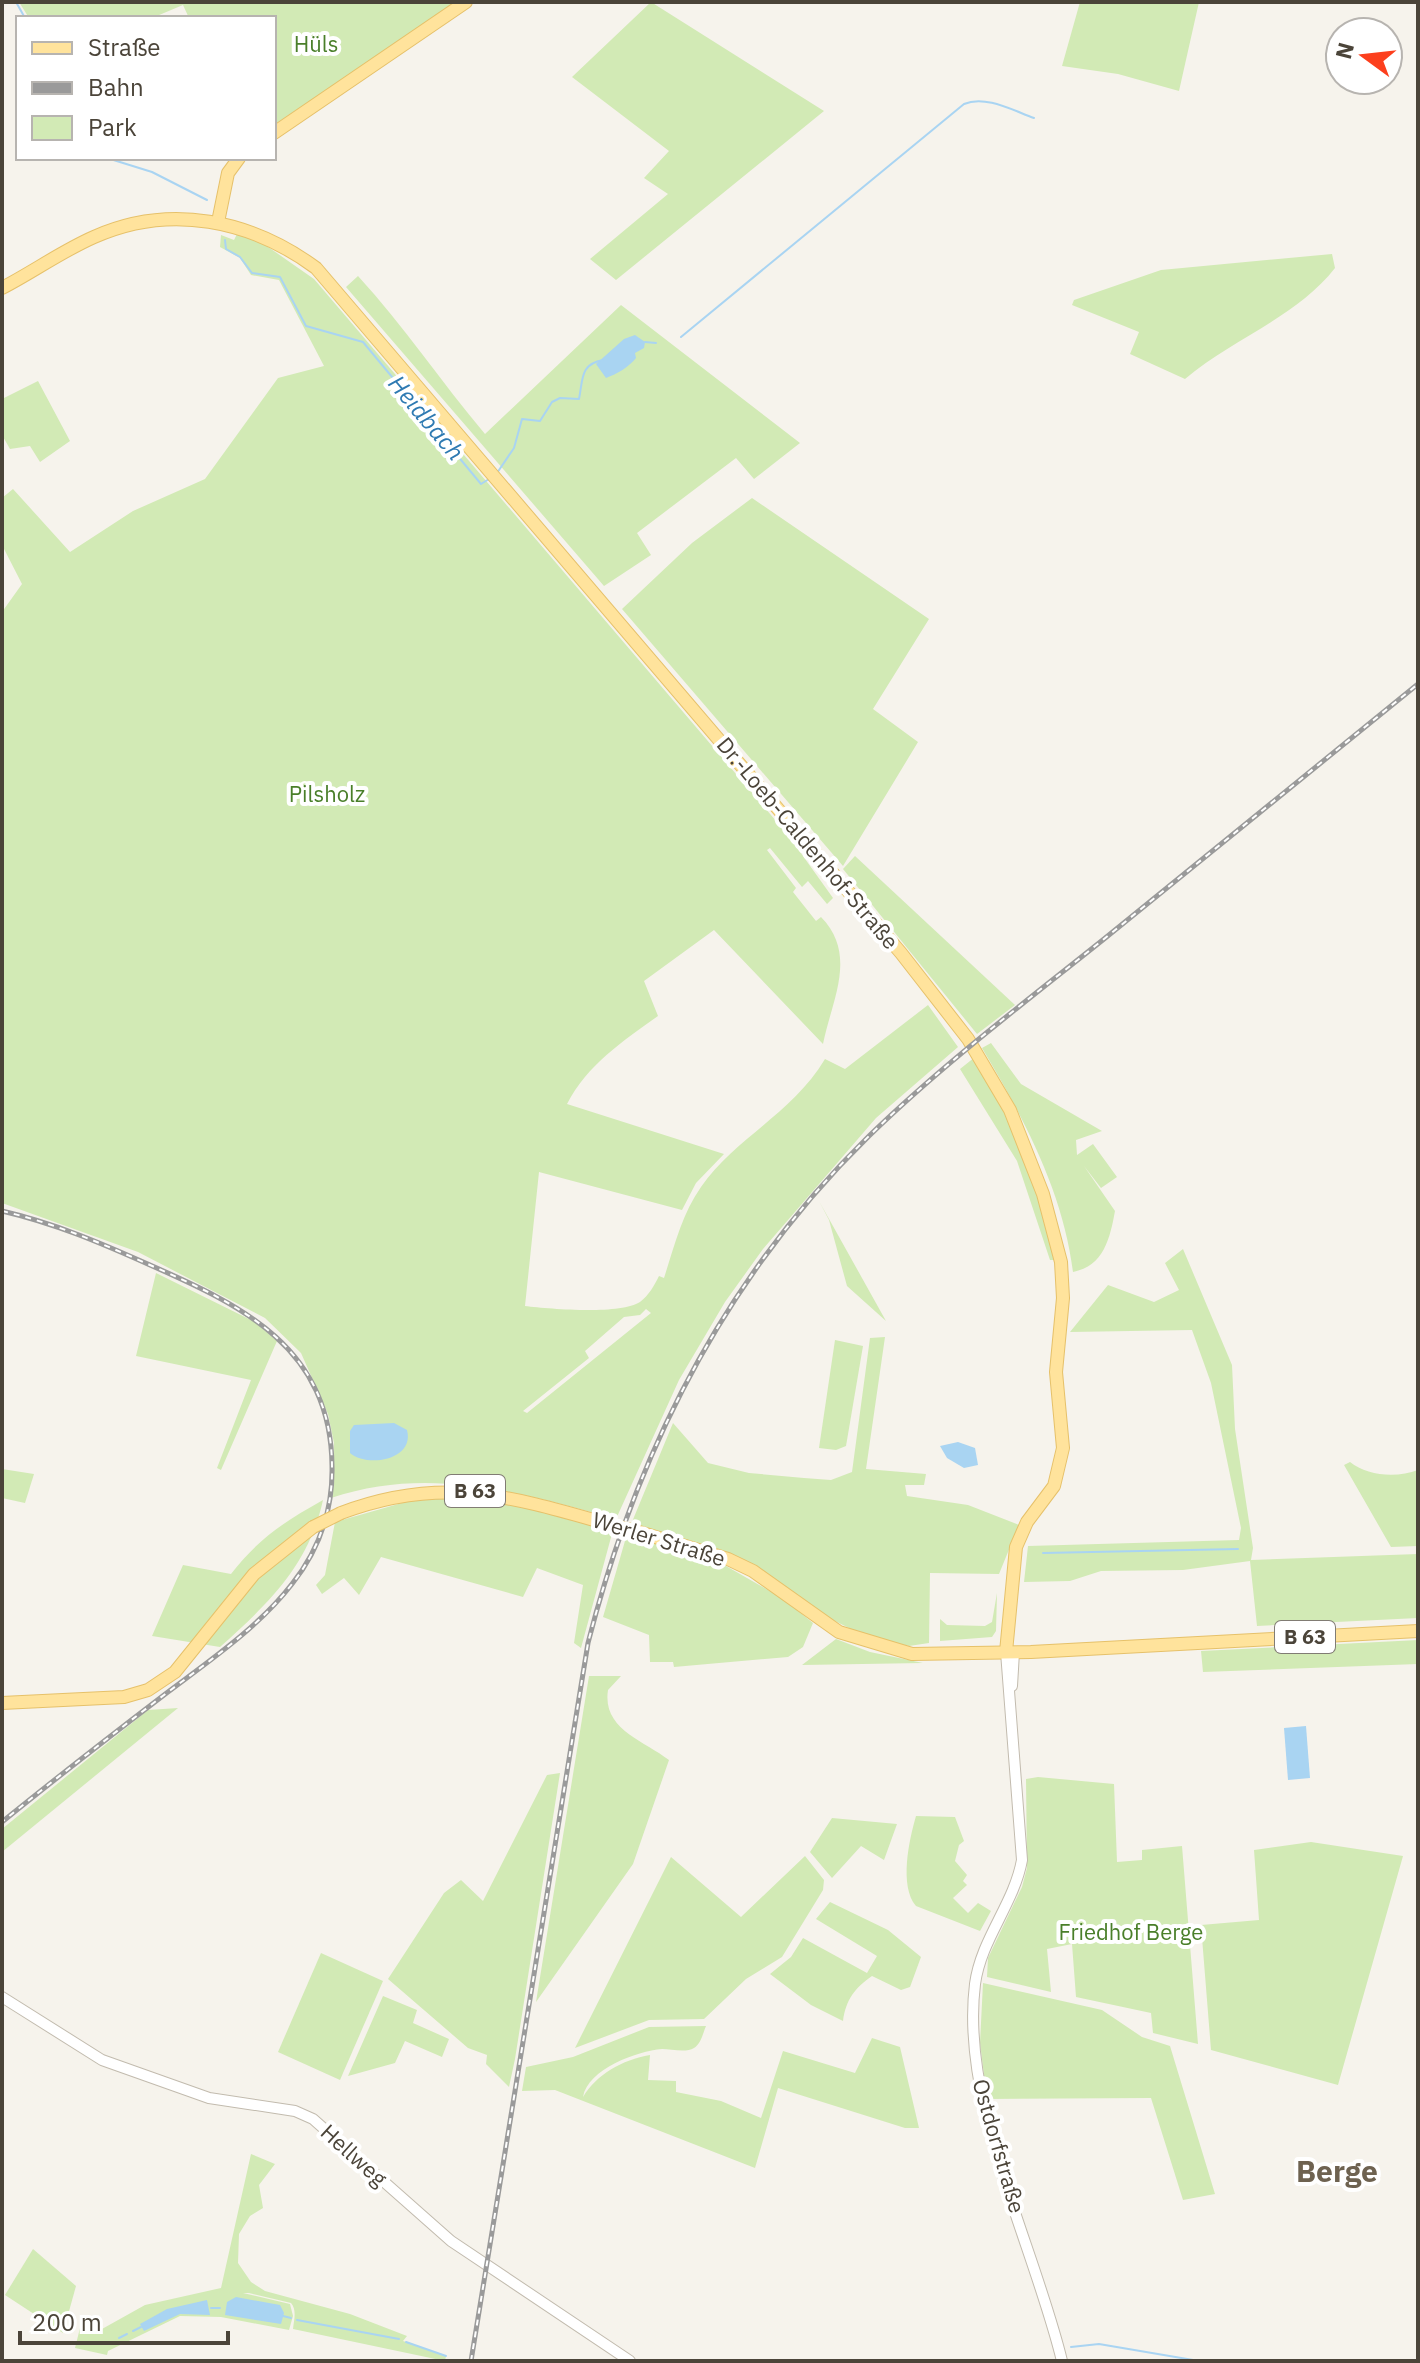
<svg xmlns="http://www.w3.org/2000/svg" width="1420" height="2363" viewBox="0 0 1420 2363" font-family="'IBM Plex Sans',sans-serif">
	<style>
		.green { fill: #d2eab5; fill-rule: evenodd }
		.water { fill: #a9d4f2 }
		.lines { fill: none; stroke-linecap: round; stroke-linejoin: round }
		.stream { stroke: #a9d4f2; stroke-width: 2 }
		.minor-casing { stroke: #c2bbae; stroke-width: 12 }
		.major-casing { stroke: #e6c16a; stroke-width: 14 }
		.minor { stroke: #fff; stroke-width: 10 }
		.major { stroke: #ffe39c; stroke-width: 12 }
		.rail-casing { stroke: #9a9a9a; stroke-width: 5 }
		.rail { stroke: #fff; stroke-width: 2; stroke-dasharray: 6; stroke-linecap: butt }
		.major-bridge-casing { stroke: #e6c16a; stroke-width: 14; stroke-linecap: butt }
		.major-bridge { stroke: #ffe39c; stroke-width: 12 }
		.labels { text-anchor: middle; stroke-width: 8; stroke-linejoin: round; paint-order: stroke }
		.shield { fill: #fff; stroke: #817c74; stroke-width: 2 }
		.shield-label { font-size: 20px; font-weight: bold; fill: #4b4439 }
		.park-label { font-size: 22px; fill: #4a7f2a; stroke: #fff }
		.street-label { font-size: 22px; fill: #4b4439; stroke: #fff }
		.water-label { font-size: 24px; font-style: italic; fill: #2e7ab2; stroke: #fff }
		.district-label { font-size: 30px; font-weight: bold; fill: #6e6250; stroke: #fff }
	</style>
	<rect width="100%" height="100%" fill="#f6f3ec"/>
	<g class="green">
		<polygon points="19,2 459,2 274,125 274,18 189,18 183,5 152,18 29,18"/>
		<polygon points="651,2 824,111 616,280 590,259 668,194 644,178 669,151 572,77"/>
		<polygon points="1080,2 1199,2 1179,91 1118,74 1062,66"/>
		<path d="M237,234L261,242L314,279L788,835L833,898L827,904L808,881L802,887L770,848L767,850L796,888L793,892L816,921L821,917C858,955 832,999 823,1044L714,930L644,981L658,1016C622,1042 588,1064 567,1104L724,1154L696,1183L682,1210L539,1172L525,1306C550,1309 620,1315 640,1302C649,1295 654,1286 659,1276L664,1278C674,1247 682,1214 701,1187C735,1138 792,1114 825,1059L845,1069L928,1005L958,1047L876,1118L763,1249L725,1302L679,1380L616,1519C521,1493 429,1465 331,1498L334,1443L328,1414L301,1353L265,1318L138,1252L2,1203V612L22,584L2,545V498L13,489L70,552L133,511L205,479L278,378L324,366L279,280L251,275L240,258L220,247L221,235L234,240ZM646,1309L651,1313L527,1413L523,1411L589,1358L585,1351L624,1317L640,1315Z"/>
		<path d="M1332,254L1335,268C1297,317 1232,339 1185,379L1130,354L1139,332L1072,305L1074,300L1161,270Z"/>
		<path d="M358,276C404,326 441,382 485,434L621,305L800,443L754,479L736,458L637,533L651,555L604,586L346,287Z"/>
		<polygon points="38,381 70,441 40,462 30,446 10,449 2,435 2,399"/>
		<polygon points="752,498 929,619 873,709 918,742 843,866 622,609 692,543"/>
		<polygon points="855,856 1015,1005 977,1034 843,869"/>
		<path d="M991,1043L1021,1084L1102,1131L1076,1140L1077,1155L1093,1144L1117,1177L1101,1188L1084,1166L1115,1211C1110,1238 1104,1266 1073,1272C1063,1191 1023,1117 982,1048Z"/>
		<polygon points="975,1057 1006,1114 1034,1180 1055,1260 1050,1260 1017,1161 960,1069"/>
		<polygon points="819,1201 886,1321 847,1286 829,1220"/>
		<polygon points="1183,1249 1232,1365 1235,1429 1253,1548 1251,1560 1418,1554 1418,1618 1257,1626 1250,1561 1183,1570 1101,1571 1070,1581 1024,1582 1028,1546 1239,1540 1241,1528 1211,1383 1192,1330 1070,1332 1108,1285 1154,1302 1179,1290 1165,1263"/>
		<polygon points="156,1273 255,1322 277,1341 221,1470 217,1468 251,1380 136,1356"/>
		<polygon points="885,1337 866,1469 926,1474 924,1485 905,1485 907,1496 968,1505 1019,1525 999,1574 930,1573 929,1643 909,1646 863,1635 817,1612 756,1568 634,1537 726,1566 782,1598 813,1623 803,1647 788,1657 674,1667 673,1662 650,1662 649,1635 603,1617 627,1534 673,1423 708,1463 749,1473 804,1478 831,1480 852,1472 870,1338"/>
		<polygon points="835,1340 863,1346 846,1446 836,1450 819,1448"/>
		<path d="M1350,1462C1367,1476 1397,1478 1418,1470V1546L1391,1547L1344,1465Z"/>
		<polygon points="2,1469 34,1474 25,1503 2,1498"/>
		<polygon points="466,1497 509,1503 613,1530 581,1648 574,1643 583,1585 537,1568 523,1597 381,1557 359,1595 344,1578 322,1594 316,1585 325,1575 335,1522 416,1499"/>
		<path d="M323,1500C309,1565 268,1604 220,1647L152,1636L183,1565L231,1574C259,1538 284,1522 323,1500Z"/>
		<polygon points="997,1593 996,1631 992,1637 940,1641 940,1619 947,1625 985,1626 992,1622"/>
		<polygon points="836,1639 870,1652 923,1663 802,1665"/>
		<polygon points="1418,1640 1418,1664 1203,1672 1201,1651"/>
		<path d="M589,1676H621L608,1690C602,1729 643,1740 669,1760L633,1864L536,2002Z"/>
		<polygon points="178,1708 2,1852 2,1829 148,1710"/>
		<polygon points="560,1773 515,2059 509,2087 486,2064 487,2055 468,2048 388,1979 444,1893 461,1880 483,1901 547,1775"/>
		<polygon points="1038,1777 1114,1784 1117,1862 1142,1860 1142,1850 1182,1846 1198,2044 1153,2033 1151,2013 1076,1997 1072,1944 1047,1949 1051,1992 987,1977 988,1958 1022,1887 1027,1868 1026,1779"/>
		<path d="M916,1816L955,1817L964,1841L959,1845L955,1861L967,1875L963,1881L967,1885L953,1898L968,1913L978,1903L991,1911L980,1931L916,1906C899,1886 909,1840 916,1816Z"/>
		<polygon points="832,1818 897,1824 884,1860 861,1846 832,1878 810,1852"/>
		<polygon points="1311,1842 1403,1856 1338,2085 1211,2050 1201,1925 1259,1920 1254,1850"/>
		<polygon points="805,1856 824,1880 823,1890 782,1957 746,1979 704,2019 649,2020 575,2048 671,1857 741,1917"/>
		<path d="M830,1902L888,1930L921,1957L910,1987L901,1990L872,1976C855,1988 846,1999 843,2021L811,2005L770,1974L791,1957L803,1938L867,1973L877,1956L816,1919Z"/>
		<polygon points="321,1953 383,1981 340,2080 278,2052"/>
		<polygon points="983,1983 1102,2010 1142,2037 1170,2046 1215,2194 1183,2200 1151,2098 987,2099 980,2043"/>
		<polygon points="383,1996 417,2010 413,2023 449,2039 442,2057 405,2041 395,2063 348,2076"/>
		<path d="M706,2026C703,2033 701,2044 694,2048C686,2053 671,2049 662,2049C637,2051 588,2069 583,2097C597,2074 622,2060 650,2055L648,2080L676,2081V2092L721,2101L761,2118L783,2051L855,2073L872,2038L900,2047L919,2128H905L778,2088L755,2168L555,2090L522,2091L526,2067L573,2057L649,2027Z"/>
		<path d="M251,2154L275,2164L259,2185L263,2208L250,2216L239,2234L238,2263L251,2282L265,2291L350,2314L407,2336L403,2341L446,2356L445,2361L293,2329C294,2320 297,2310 291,2303L249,2293H243L290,2304L293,2316L289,2330L221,2317L180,2316L108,2351L107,2355L75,2348L80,2328L102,2329L145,2305L221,2288Z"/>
		<polygon points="33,2249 76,2286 63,2333 5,2295"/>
	</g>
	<g class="water">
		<path d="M635,335L645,342L644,348L635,353L636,358C629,367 617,374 606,378L596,364L624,339Z"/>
		<path d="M394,1423L407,1430C415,1460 367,1468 350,1453V1431L354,1425Z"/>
		<polygon points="958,1442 975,1448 978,1465 964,1468 947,1458 940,1446"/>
		<polygon points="1306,1726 1310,1778 1288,1780 1284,1728"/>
		<polygon points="236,2297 280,2305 284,2313 281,2324 225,2315 227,2302"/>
		<polygon points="207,2300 210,2315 180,2314 144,2331 140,2324 167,2309"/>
	</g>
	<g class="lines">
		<g class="stream">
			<polyline points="16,2 25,18"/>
			<polyline points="107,158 152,172 207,200"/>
			<polyline points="225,240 226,249 240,257 252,273 280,277 306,326 363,342 481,484 489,479"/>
			<path d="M681,337L964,104C985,95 1012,110 1034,118"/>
			<polyline points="645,342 656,343"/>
			<path d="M497,473L514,448L522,419L540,421L552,402L560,398L579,399C583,379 580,364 603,360"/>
			<polyline points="1043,1553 1238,1549"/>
			<polyline points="211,2308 220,2308"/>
			<polyline points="283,2316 291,2318"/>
			<polyline points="297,2320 399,2339"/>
			<polyline points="133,2331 141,2327"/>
			<polyline points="119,2338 127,2334"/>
			<polyline points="406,2342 446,2356"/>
			<polyline points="1071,2347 1099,2344 1199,2361"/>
		</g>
		<g class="minor-casing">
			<g id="minor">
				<path d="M1006,1652L1022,1860C1014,1904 981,1939 975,1984C960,2103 1034,2245 1062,2361"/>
				<polyline points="1012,1686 1014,1652"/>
				<polyline points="2,1997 102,2060 209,2098 295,2111 313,2119 451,2241 630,2361"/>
			</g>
		</g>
		<g class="major-casing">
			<g id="major">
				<polyline points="274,133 466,2"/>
				<polyline points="218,222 228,173 239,158"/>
				<path d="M2,288C33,272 62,251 94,237C170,203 251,220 316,268L901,953L968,1039L1010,1110L1043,1194L1061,1262L1063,1298L1056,1372L1063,1448L1054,1486L1027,1522L1016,1547L1006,1652"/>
				<path d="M341,1513C441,1475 510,1496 608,1524"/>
				<polyline points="639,1532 728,1559 753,1571 839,1632 912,1654 1031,1652 1418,1631"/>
				<polyline points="2,1703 124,1697 148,1690 175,1672 254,1574 313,1527"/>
			</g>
		</g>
		<use href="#minor" class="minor"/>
		<use href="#major" class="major"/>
		<g class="rail-casing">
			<g id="rail">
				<path d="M2,1211C54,1223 101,1243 150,1265C243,1306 331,1348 332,1466C333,1509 319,1550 292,1584C258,1628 209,1661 164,1695C109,1737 55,1779 2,1822"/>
				<path d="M471,2361L588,1643C637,1451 726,1276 869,1136C942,1065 1024,1003 1104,939C1209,854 1313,769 1418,684"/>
			</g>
		</g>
		<use href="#rail" class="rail"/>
		<g class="major-bridge-casing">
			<g id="major-bridge">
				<polyline points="608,1524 639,1532"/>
				<polyline points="313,1527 341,1513"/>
			</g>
		</g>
		<use href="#major-bridge" class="major-bridge"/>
	</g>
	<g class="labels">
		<g class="shield">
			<rect x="445" y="1475" width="60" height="32" rx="6"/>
			<rect x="1275" y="1621" width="60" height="32" rx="6"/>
		</g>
		<g class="shield-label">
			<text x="475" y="1498">B 63</text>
			<text x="1305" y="1644">B 63</text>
		</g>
		<g class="park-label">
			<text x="316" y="52">Hüls</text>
			<text x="327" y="802">Pilsholz</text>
			<text x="1131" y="1940">Friedhof Berge</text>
		</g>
		<g class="street-label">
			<text transform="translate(808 843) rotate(50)" y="8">Dr.-Loeb-Caldenhof-Straße</text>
			<text transform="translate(659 1539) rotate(17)" y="8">Werler Straße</text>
			<text transform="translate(999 2146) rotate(74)" y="8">Ostdorfstraße</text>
			<text transform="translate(354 2155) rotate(42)" y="8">Hellweg</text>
		</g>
		<g class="water-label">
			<text transform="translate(426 418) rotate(50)" y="8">Heidbach</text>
		</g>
		<g class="district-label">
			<text x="1337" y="2182">Berge</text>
		</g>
	</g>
	<rect width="1420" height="2363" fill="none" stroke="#4b4439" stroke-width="8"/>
	<rect x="16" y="16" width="260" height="144" fill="#ffffff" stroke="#b7b4b0" stroke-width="2"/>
	<rect x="32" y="42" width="40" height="12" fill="#ffe39c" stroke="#b7b4b0" stroke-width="2"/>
	<text x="88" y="56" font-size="24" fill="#4b4439">Straße</text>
	<rect x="32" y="82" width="40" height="12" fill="#9a9a9a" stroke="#b7b4b0" stroke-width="2"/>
	<text x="88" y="96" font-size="24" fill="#4b4439">Bahn</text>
	<rect x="32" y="116" width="40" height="24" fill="#d2eab5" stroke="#b7b4b0" stroke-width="2"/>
	<text x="88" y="136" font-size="24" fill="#4b4439">Park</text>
	<g transform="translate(1364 56) rotate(285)"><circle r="38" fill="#ffffff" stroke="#b7b4b0" stroke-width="2"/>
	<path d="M0-6L14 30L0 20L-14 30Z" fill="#fc3f1d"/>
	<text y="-12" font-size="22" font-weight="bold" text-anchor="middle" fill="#4b4439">N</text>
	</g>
	<path d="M20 2331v12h208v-12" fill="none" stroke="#4b4439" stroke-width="4"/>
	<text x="32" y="2331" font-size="24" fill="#4b4439" stroke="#ffffff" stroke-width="6" paint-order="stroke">200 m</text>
</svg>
